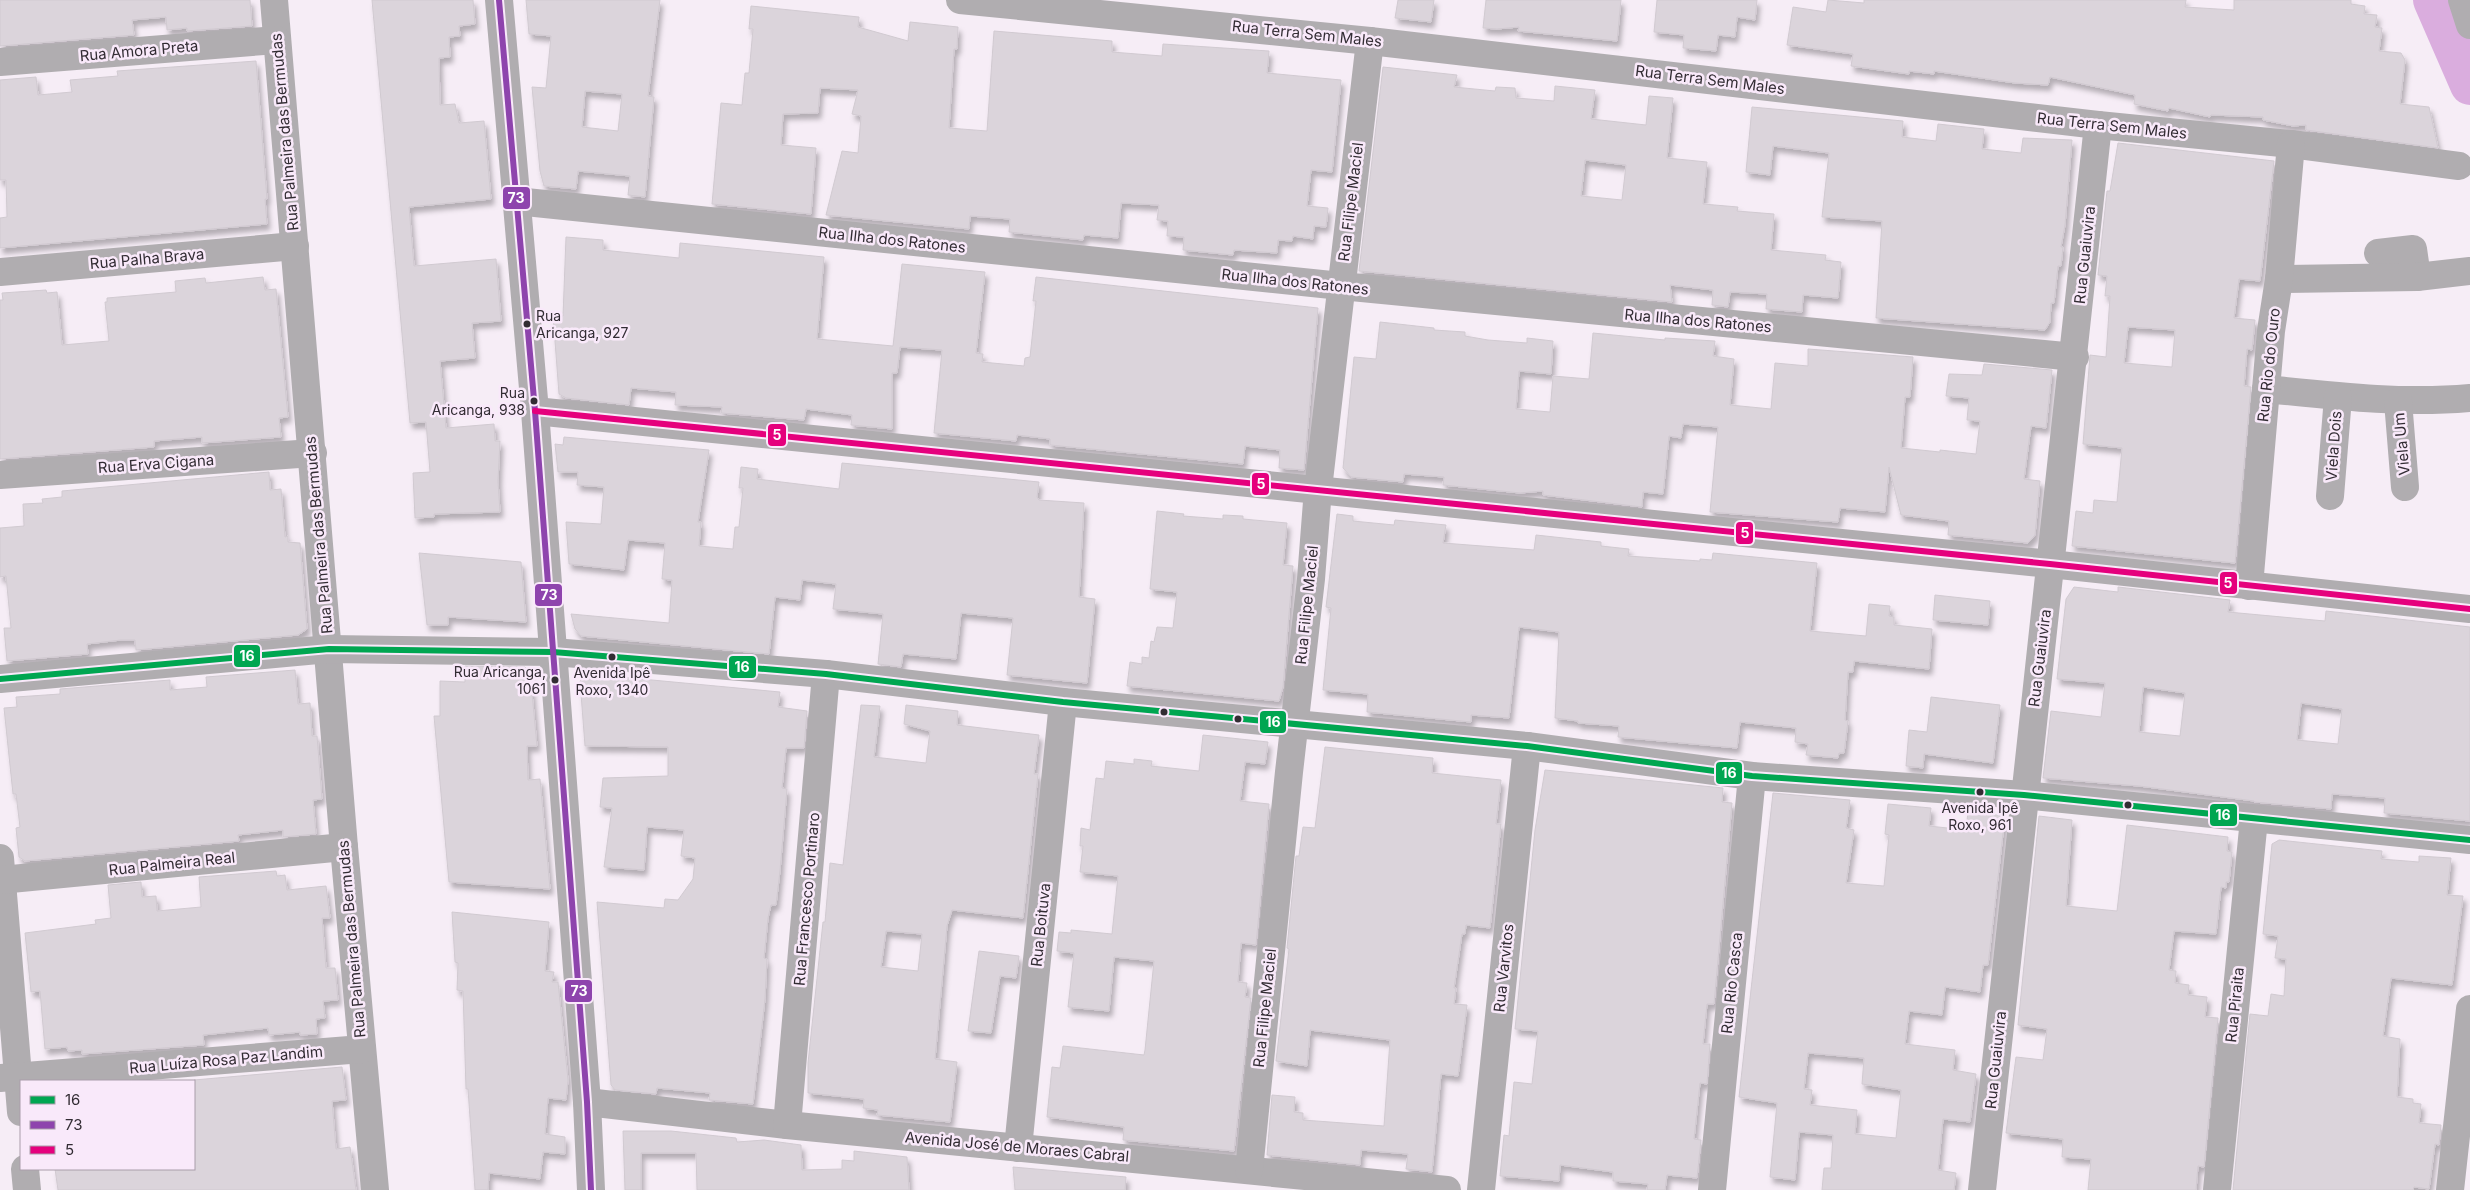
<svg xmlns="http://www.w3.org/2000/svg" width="2470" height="1190" viewBox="0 0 2470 1190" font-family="Inter,sans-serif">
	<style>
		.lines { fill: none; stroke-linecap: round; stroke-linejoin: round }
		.river { stroke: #daadde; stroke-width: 40 }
		.building { fill: #dbd4db; stroke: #d1cad1; fill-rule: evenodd; filter: url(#shadow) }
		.minor { stroke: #b0adb0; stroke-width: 28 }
		.bus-1-casing { stroke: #f9e9fa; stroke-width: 10 }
		.bus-2-casing { stroke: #f9e9fa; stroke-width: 10 }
		.bus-3-casing { stroke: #f9e9fa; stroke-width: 10 }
		.bus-1 { stroke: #00a651; stroke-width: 6 }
		.bus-2 { stroke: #8e44ad; stroke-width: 6 }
		.bus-3 { stroke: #e5007d; stroke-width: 6 }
		.bus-dot { fill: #322c33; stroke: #f9e9fa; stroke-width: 2 }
		.labels { text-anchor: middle; stroke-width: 5; stroke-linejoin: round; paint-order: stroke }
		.bus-label { font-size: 14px; fill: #322c33; stroke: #f9e9fa; text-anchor: end }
		.street-label { font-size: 15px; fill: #322c33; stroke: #f9e9fa }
		.line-badge { stroke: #f9e9fa; stroke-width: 2 }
		.badge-label { font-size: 14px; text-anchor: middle; font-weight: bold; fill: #fff }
	</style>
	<defs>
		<filter id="shadow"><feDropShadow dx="3" dy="5.5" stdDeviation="2.5" flood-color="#0004"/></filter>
	</defs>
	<rect width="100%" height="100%" fill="#f6edf6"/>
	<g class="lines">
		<polyline class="river" points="2433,0 2470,85"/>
	</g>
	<g class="building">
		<polygon points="0,0 250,0 252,26 187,31 187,28 167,30 166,17 132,20 134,35 0,46"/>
		<polygon points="372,0 473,0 475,24 459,26 460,36 449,37 450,57 439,58 440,105 455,104 459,123 484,121 491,199 409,207 414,266 496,259 501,321 472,323 475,358 440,361 446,428 494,424 495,441 500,441 498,481 500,512 434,514 434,517 415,518 413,473 430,472 426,422 410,423"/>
		<path d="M526,0H660L648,96L654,97L645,197L628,195L630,176L578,171L576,189L544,186L540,171L532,87L546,88L551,36L529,34ZM585,91L622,94L618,131L582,127Z"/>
		<polygon points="1398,0 1434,0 1431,22 1395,18"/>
		<polygon points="1486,0 1621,0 1617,41 1518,31 1519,27 1497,29 1483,28"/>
		<polygon points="1657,0 1757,0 1755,20 1737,17 1735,37 1718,35 1716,51 1683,48 1684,35 1654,32"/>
		<polygon points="1828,0 1864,3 1864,0 2186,0 2185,7 2234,10 2234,0 2351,0 2351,4 2365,6 2364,14 2377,15 2375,27 2382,28 2379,51 2401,53 2405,60 2400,104 2429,107 2438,148 2306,130 2306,125 2293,126 2263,120 2263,117 2211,115 2210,117 2169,108 2168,111 2134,104 2135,95 2050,77 2048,85 2015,83 1934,71 1934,74 1909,71 1909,74 1851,66 1853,54 1787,45 1793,7 1826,12"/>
		<polygon points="751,6 859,17 858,27 908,41 910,22 958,27 957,49 954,49 949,128 987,131 994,31 1112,41 1112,52 1162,56 1163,44 1269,51 1267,73 1341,80 1332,172 1311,170 1307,206 1328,208 1326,227 1314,226 1313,239 1293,236 1292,241 1278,240 1277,253 1234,250 1233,255 1183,250 1184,237 1167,236 1168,221 1157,220 1159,205 1121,203 1118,238 1084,235 1083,240 1009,232 1010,219 970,216 969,229 826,215 842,151 858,153 861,116 852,114 858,90 820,88 818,113 783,114 781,145 816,148 811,214 712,204 721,103 742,105 745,73 749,73 753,29 749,29"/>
		<polygon points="256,61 267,199 265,199 267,224 0,248 0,218 7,217 6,180 0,180 0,80 36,77 38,95 72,92 70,80 118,76 117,71"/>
		<path d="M1383,67L1457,75L1454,87L1495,91L1496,87L1515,88L1516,98L1554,101L1555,86L1595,90L1591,119L1646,125L1649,96L1673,98L1667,158L1707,162L1703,204L1738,207L1737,211L1774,214L1771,250L1826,255L1825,260L1841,262L1838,298L1803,295L1802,312L1766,309L1767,294L1730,292L1728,307L1712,305L1713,290L1670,285L1672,302L1359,271ZM1585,160L1626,165L1622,200L1581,196Z"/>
		<polygon points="1752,107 1903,121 1902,137 1936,141 1938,124 1984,129 1982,149 2021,153 2023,138 2072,140 2065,225 2061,247 2063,247 2061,266 2058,266 2054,303 2051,303 2050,322 2045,330 1876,318 1882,221 1822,217 1829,153 1773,146 1770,175 1746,172"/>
		<path d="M2118,143L2274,161L2260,281L2239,279L2234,318L2255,320L2252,350L2247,349L2244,386L2251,387L2235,563L2072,546L2076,511L2093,513L2094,500L2117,502L2122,448L2083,444L2090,355L2106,357L2110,296H2105L2107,276L2098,275L2107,191H2110ZM2128,327L2175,330L2172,367L2124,363Z"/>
		<polygon points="566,237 603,240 603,250 679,258 680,243 824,257 817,339 893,346 902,264 985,272 976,353 983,354 982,362 1024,366 1025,358 1030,357 1036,301 1033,301 1036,277 1318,308 1304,470 1279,468 1280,450 1245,446 1243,464 1050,445 1050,439 1017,435 1016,441 934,433 942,350 900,347 897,373 892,373 892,429 851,425 852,415 806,409 804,420 721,413 722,407 675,405 676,392 631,388 629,405 566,398 559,394 553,315 563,316"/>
		<polygon points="263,277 265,290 276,289 288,417 279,418 281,437 202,443 202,437 154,441 154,447 0,459 0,300 3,300 2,293 46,290 47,293 57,292 62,345 109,341 105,302 107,302 107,298 176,292 175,281 205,278 206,283"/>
		<polygon points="1380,322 1434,328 1434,330 1465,332 1465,336 1488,340 1527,343 1527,338 1553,341 1551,374 1519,371 1516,409 1550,412 1553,376 1589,379 1593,333 1665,340 1665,338 1715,341 1713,356 1734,359 1730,405 1771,409 1775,363 1808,366 1808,349 1913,357 1910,397 1905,397 1901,448 1940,452 1940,450 1976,454 1980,421 1967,420 1969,398 1946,396 1949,374 1982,375 1984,364 2052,370 2046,428 2031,426 2024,479 2040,481 2035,535 2028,543 1948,535 1949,521 1901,515 1889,467 1885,512 1840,508 1838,522 1710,512 1718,427 1683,424 1681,438 1669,436 1663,494 1643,492 1642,507 1543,495 1543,491 1520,493 1443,485 1444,477 1404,474 1403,482 1351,477 1343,468 1354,357 1376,359"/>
		<polygon points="564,437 709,450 698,522 701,522 699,546 733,549 735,527 739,527 743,488 739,488 741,467 758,469 757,479 839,489 842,463 1039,482 1037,497 1039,500 1084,503 1079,597 1095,599 1087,683 1007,675 1013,618 961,613 956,659 903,654 901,667 878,664 883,614 833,609 836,584 802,580 800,600 775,597 769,654 581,636 575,629 571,614 669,623 672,580 662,579 665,543 628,540 624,570 569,564 566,522 601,524 604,487 577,485 578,472 558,472 555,444 563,445"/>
		<polygon points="269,472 270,490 281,489 285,537 288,536 288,542 300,543 307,629 298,635 136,650 135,640 121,640 87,644 88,654 7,661 4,628 11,628 6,576 0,577 0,528 24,526 23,504 43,503 42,499 62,497 62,491"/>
		<polygon points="1157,511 1184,514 1183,516 1223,519 1223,515 1243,516 1243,519 1287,523 1283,565 1293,566 1283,687 1279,701 1127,686 1130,662 1142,664 1142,657 1149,658 1151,641 1154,642 1157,627 1173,628 1177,592 1150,589"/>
		<polygon points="1337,514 1353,516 1353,521 1394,525 1395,520 1446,525 1443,543 1534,550 1536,535 1601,542 1601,546 1629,549 1628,556 1700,561 1700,559 1712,560 1713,553 1817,563 1810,631 1866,636 1869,604 1890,606 1889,616 1894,617 1894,625 1932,629 1929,669 1854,661 1853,672 1848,672 1845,720 1848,721 1844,753 1839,753 1838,758 1806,755 1808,744 1795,742 1796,728 1740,722 1737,748 1618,737 1619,726 1578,723 1578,721 1555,718 1559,632 1519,627 1509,718 1471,715 1471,722 1367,712 1368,694 1323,690 1331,608 1326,607"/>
		<polygon points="419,553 521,562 526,622 448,617 448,625 427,625"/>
		<path d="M2074,587L2118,592V587L2230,600L2228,612L2325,621L2326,611L2470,627V821L2384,813L2385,798L2332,794L2331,809L2254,802V801L2139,786L2043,778L2051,711L2101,717L2105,683L2057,679L2066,599ZM2143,687L2185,693L2180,736L2139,732ZM2301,703L2342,709L2338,744L2297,740Z"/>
		<polygon points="1935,595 1990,601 1988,625 1933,620"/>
		<polygon points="465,666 525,667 530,672 537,746 527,746 528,780 540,779 550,889 449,882 434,716 440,716 440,681 465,682"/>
		<polygon points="295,670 298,704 310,703 312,736 317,736 322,799 313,800 316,834 283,837 283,830 238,835 239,841 25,861 19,857 16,828 20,827 16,794 13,794 4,708 17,707 16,697 60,694 60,689 170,680 170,690 207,687 206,677"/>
		<polygon points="588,674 780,692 778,707 807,711 804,748 786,748 782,788 787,789 780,871 776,905 771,905 768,918 764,958 767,959 765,999 753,1104 709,1100 710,1093 657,1088 656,1094 615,1090 611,1085 597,902 664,908 665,899 678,900 693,879 695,858 681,856 684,830 647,827 644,870 604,867 612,808 600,807 603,778 668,776 668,747 585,746 580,681"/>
		<polygon points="1931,697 2000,705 1993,763 1924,754 1923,768 1906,766 1909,730 1927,732"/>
		<path d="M861,705L880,706L874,757L926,763L930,731L904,724L906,705L958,711L957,725L1039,735L1034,774H1038L1023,918L952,910L947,926L935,1059L957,1062L950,1122L877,1115L878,1110L863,1108L864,1099L808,1093V1063L823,922H825L830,863L843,865ZM886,931L922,934L918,971L881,967Z"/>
		<polygon points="1203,735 1268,742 1265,764 1245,762 1240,801 1269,804 1256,945 1241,943 1238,982 1247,983 1245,997 1251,998 1234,1151 1123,1140 1124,1127 1047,1117 1052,1067 1060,1068 1063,1046 1144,1055 1145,1050 1154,961 1114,957 1109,1011 1068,1007 1074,953 1057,951 1059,932 1071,933 1071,930 1112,934 1118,876 1080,872 1083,846 1080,846 1081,828 1090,830 1096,778 1104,779 1106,761 1134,764 1134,759 1152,761 1151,766 1199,771"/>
		<polygon points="1325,747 1433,758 1432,773 1501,780 1496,824 1501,824 1490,928 1466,925 1465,934 1462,934 1454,988 1456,988 1454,1004 1467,1005 1458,1076 1441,1074 1432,1172 1406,1169 1408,1154 1361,1150 1360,1165 1267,1155 1272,1095 1295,1097 1294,1112 1303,1113 1303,1120 1384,1126 1390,1040 1310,1030 1307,1066 1276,1061 1289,949 1287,948 1296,856 1299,856 1303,827 1315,828"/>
		<polygon points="1545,770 1723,788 1722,802 1732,803 1714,1004 1707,1004 1703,1044 1710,1044 1707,1084 1700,1083 1694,1139 1701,1140 1697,1178 1667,1175 1665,1190 1647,1190 1648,1184 1613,1181 1613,1172 1560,1165 1559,1181 1500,1176 1504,1135 1509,1136 1514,1082 1532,1084 1538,1031 1515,1029 1535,830"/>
		<path d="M1773,793L1850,800L1846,828L1854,830L1846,883L1884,886L1889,835L1885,834L1888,804L1931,808L1929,826L1966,830L1968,812L2005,816L1988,965H1983L1980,992L1945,987L1942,1015L1909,1011L1905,1044L1955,1050L1953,1070L1976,1074L1970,1122L1943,1119L1938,1170L1956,1173L1954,1190H1822L1824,1168H1831L1833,1135L1799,1132L1795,1180L1770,1177L1777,1103L1739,1097ZM1808,1053L1864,1058L1862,1084L1901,1090L1896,1138L1855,1134L1857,1110L1810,1105L1812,1090L1804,1089Z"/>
		<polygon points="2039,816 2072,820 2066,906 2117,911 2127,825 2228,837 2227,851 2232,852 2229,882 2226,882 2226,888 2221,887 2216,934 2174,931 2169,970 2176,971 2175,983 2189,985 2188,995 2207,997 2205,1017 2218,1018 2204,1167 2198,1166 2196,1190 2088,1190 2091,1159 2062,1157 2063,1139 2006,1133 2016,1057 2043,1060 2047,1029 2018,1025"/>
		<polygon points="2279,840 2382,851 2381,859 2419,862 2419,856 2451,858 2447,895 2463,896 2452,985 2391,978 2383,1036 2400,1039 2397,1097 2413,1099 2413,1103 2421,1104 2419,1123 2441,1125 2439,1145 2435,1144 2429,1189 2414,1187 2413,1190 2233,1190 2250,1014 2268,1016 2271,994 2284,996 2286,959 2275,958 2278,936 2263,934 2272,844"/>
		<polygon points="276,871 277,876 285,875 287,890 326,886 330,918 322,918 326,968 335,968 338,1000 323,1001 325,1018 316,1019 317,1034 300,1035 300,1032 269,1035 268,1028 203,1035 204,1045 82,1054 82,1050 68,1051 67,1047 45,1049 40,991 31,992 25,933 96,924 95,920 111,918 108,885 141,882 142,897 156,896 157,911 201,907 199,877"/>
		<polygon points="452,912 549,922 545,971 554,972 552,982 558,982 568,1080 566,1100 548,1098 545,1134 565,1137 565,1154 543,1152 540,1179 489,1173 488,1190 475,1190 468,1089 466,1089 463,991 457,990 458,963 455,962"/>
		<polygon points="979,951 1019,956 1016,978 1000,976 991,1033 968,1031"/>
		<polygon points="342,1067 346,1100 332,1101 336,1149 350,1147 356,1190 58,1190 55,1169 194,1169 194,1080"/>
		<polygon points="623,1131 671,1131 736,1138 737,1142 764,1140 801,1145 802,1170 842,1169 842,1160 854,1161 854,1151 907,1157 909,1190 697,1190 696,1153 641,1153 641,1190 625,1190"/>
		<polygon points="1013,1167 1126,1177 1125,1190 1015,1190"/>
	</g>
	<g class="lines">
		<g class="minor">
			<polyline points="274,0 344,847 375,1190"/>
			<polyline points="499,0 535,411 587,1102 591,1190"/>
			<polyline points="960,0 1370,41 2098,125 2291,144 2459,166"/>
			<polyline points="2462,0 2470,25"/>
			<polyline points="0,62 277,40"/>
			<polyline points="516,201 1341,286 2075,357"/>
			<polyline points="2378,253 2413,249 2417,277"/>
			<polyline points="0,272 295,246"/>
			<polyline points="2279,279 2417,277 2470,271"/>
			<path d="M2266,389C2335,396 2401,404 2470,398"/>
			<polyline points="2398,401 2405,487"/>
			<polyline points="535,411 2050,564 2470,609"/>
			<polyline points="0,475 313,453"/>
			<polyline points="2330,496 2338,397"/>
			<polyline points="2249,586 2271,331 2279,279 2291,144"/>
			<polyline points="0,679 329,649 553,652 826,674 1063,702 1527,746 1752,776 2024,795 2470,840"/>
			<polyline points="0,858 21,1112"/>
			<polyline points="0,880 344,847"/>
			<polyline points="0,1078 362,1049"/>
			<polyline points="587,1102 787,1125 1447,1190"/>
			<polyline points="787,1125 826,674"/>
			<polyline points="1018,1148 1063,702"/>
			<polyline points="25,1169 27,1190"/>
			<polyline points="1249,1170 1289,772 1311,579 1318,489 1370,41"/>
			<polyline points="1481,1190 1527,746"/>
			<polyline points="1712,1190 1752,776"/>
			<path d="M1982,1190C2020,835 2062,481 2098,125"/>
			<polyline points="2217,1190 2254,819"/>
			<polyline points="2450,1190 2470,1009"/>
		</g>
		<g class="bus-1-casing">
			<polyline id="bus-1" points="0,679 329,649 553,652 826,674 1063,702 1527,746 1752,776 2024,795 2470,840"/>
		</g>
		<g class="bus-2-casing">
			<polyline id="bus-2" points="499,0 535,411 587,1102 591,1190"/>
		</g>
		<g class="bus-3-casing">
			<polyline id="bus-3" points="535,411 2050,564 2470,609"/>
		</g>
		<use href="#bus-1" class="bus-1"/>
		<use href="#bus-2" class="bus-2"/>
		<use href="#bus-3" class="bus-3"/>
	</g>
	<g class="bus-dot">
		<circle cx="527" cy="324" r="4.5"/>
		<circle cx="534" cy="401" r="4.5"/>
		<circle cx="612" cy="657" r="4.5"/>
		<circle cx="555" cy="680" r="4.5"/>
		<circle cx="1164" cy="712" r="4.5"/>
		<circle cx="1238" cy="719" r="4.5"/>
		<circle cx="1980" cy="792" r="4.5"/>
		<circle cx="2128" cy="805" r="4.5"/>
	</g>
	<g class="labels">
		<g class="bus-label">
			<text x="536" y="321" text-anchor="start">Rua<tspan x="536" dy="17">Aricanga, 927</tspan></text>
			<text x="525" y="398">Rua<tspan x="525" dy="17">Aricanga, 938</tspan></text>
			<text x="546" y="677">Rua Aricanga,<tspan x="546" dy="17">1061</tspan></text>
			<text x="612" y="678" text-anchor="middle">Avenida Ipê<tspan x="612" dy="17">Roxo, 1340</tspan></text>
			<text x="1980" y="813" text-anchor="middle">Avenida Ipê<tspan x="1980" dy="17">Roxo, 961</tspan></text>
		</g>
		<g class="street-label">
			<text transform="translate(1307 34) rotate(6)" y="5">Rua Terra Sem Males</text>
			<text transform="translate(139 51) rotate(-5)" y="5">Rua Amora Preta</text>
			<text transform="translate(1710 80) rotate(7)" y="5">Rua Terra Sem Males</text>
			<text transform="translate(2112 126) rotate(6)" y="5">Rua Terra Sem Males</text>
			<text transform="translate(285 132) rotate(-95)" y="5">Rua Palmeira das Bermudas</text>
			<text transform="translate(1351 202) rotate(-83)" y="5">Rua Filipe Maciel</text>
			<text transform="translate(892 240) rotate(6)" y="5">Rua Ilha dos Ratones</text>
			<text transform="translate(2085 255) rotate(-84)" y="5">Rua Guaiuvira</text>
			<text transform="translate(147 259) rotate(-5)" y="5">Rua Palha Brava</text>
			<text transform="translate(1295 282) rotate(6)" y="5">Rua Ilha dos Ratones</text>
			<text transform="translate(1698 321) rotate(5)" y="5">Rua Ilha dos Ratones</text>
			<text transform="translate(2269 365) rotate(-84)" y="5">Rua Rio do Ouro</text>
			<text transform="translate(2402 444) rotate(-95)" y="5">Viela Um</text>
			<text transform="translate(2334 446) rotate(-86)" y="5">Viela Dois</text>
			<text transform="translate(156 464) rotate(-4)" y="5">Rua Erva Cigana</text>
			<text transform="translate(319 535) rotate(-95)" y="5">Rua Palmeira das Bermudas</text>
			<text transform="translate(1307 605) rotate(-84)" y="5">Rua Filipe Maciel</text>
			<text transform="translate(2040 658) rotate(-83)" y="5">Rua Guaiuvira</text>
			<text transform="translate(172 864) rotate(-6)" y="5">Rua Palmeira Real</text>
			<text transform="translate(807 899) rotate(-85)" y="5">Rua Francesco Portinaro</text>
			<text transform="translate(1041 925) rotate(-84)" y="5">Rua Boituva</text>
			<text transform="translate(352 939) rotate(-95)" y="5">Rua Palmeira das Bermudas</text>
			<text transform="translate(1504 968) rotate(-84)" y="5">Rua Varvitos</text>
			<text transform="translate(1732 983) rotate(-84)" y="5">Rua Rio Casca</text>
			<text transform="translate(2235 1005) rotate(-84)" y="5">Rua Piraita</text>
			<text transform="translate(1265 1008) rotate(-84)" y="5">Rua Filipe Maciel</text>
			<text transform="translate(226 1060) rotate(-5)" y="5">Rua Luíza Rosa Paz Landim</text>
			<text transform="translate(1996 1060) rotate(-84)" y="5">Rua Guaiuvira</text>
			<text transform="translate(1017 1147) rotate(5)" y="5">Avenida José de Moraes Cabral</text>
		</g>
	</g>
	<g class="line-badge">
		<rect x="502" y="186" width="29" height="24" rx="5" fill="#8e44ad"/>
		<rect x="767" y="423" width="20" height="24" rx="5" fill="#e5007d"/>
		<rect x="1251" y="472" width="19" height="24" rx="5" fill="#e5007d"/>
		<rect x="1735" y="521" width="19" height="24" rx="5" fill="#e5007d"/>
		<rect x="2219" y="571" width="19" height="24" rx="5" fill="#e5007d"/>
		<rect x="534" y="583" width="29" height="24" rx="5" fill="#8e44ad"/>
		<rect x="233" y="644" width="28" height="24" rx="5" fill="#00a651"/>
		<rect x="728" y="655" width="29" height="24" rx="5" fill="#00a651"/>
		<rect x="1259" y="710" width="28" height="24" rx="5" fill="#00a651"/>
		<rect x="1715" y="761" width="28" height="24" rx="5" fill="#00a651"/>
		<rect x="2209" y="803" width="29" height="24" rx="5" fill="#00a651"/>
		<rect x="564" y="979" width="29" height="24" rx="5" fill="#8e44ad"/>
	</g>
	<g class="badge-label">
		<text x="516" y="203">73</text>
		<text x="777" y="440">5</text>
		<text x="1261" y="489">5</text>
		<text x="1745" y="538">5</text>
		<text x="2228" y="588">5</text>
		<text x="549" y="600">73</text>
		<text x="247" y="661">16</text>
		<text x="742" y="672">16</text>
		<text x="1273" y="727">16</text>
		<text x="1729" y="778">16</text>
		<text x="2223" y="820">16</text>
		<text x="579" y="996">73</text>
	</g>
	<rect x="20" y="1080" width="175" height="90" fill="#f9e9fa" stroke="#a99daa"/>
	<rect x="30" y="1096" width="25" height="8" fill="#00a651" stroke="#a99daa"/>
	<text x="65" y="1105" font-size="15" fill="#322c33">16</text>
	<rect x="30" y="1121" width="25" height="8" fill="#8e44ad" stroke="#a99daa"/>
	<text x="65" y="1130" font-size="15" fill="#322c33">73</text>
	<rect x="30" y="1146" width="25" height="8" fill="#e5007d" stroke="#a99daa"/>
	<text x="65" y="1155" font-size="15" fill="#322c33">5</text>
</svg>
